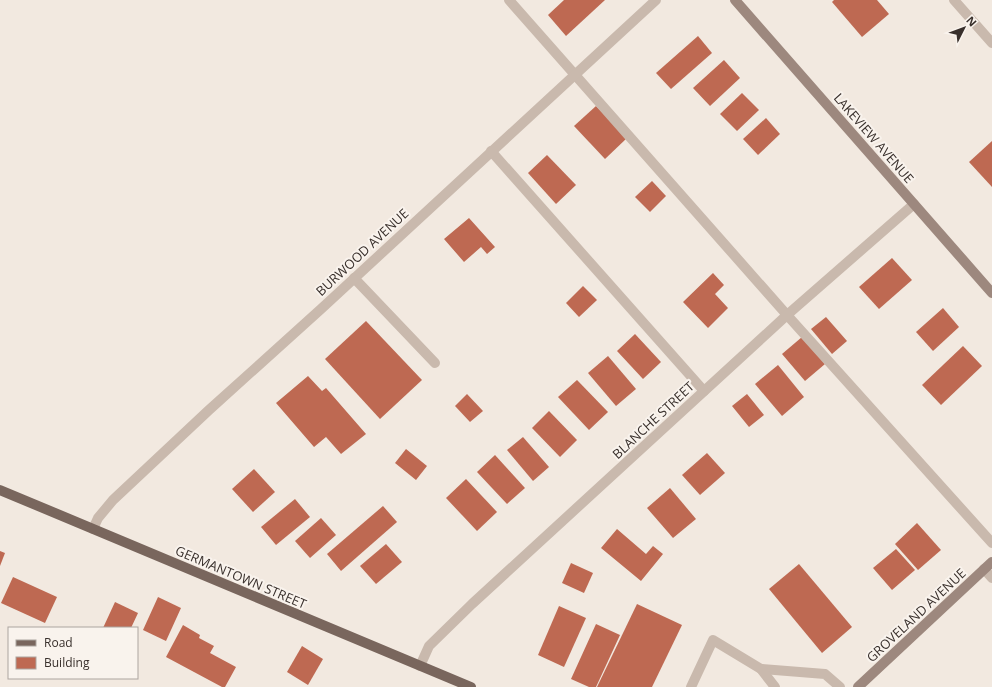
<svg xmlns="http://www.w3.org/2000/svg" width="992" height="687" viewBox="0 0 992 687" font-family="'Open Sans',sans-serif">
	<style>
		.building { fill: #be6952 }
		.lines { fill: none; stroke-linecap: round; stroke-linejoin: round }
		.lane { stroke: #c9b9ad; stroke-width: 10 }
		.street { stroke: #c9b9ad; stroke-width: 10 }
		.secondary { stroke: #9d887e; stroke-width: 10 }
		.primary { stroke: #79665d; stroke-width: 10 }
		.labels { text-anchor: middle; stroke-width: 4; stroke-linejoin: round; paint-order: stroke }
		.street-label { font-size: 13px; fill: #382f2b; stroke: #f9f3ed }
	</style>
	<rect width="100%" height="100%" fill="#f2e9e0"/>
	<g class="building">
		<polygon points="564,0 605,0 566,36 548,15"/>
		<polygon points="834,0 877,0 889,14 862,37 832,2"/>
		<polygon points="698,36 712,53 671,89 656,73"/>
		<polygon points="724,60 740,78 710,106 693,88"/>
		<polygon points="742,93 759,110 737,131 720,114"/>
		<polygon points="596,106 627,138 605,159 574,126"/>
		<polygon points="766,118 780,134 758,155 743,139"/>
		<polygon points="992,141 992,187 969,162"/>
		<polygon points="547,155 576,185 556,204 528,173"/>
		<polygon points="652,181 666,196 650,212 635,197"/>
		<polygon points="469,218 495,247 487,254 481,247 464,262 444,239"/>
		<polygon points="892,258 912,280 879,309 859,287"/>
		<polygon points="713,273 724,285 715,294 728,308 708,328 683,302"/>
		<polygon points="583,286 597,300 579,317 566,303"/>
		<polygon points="943,308 959,327 933,351 916,332"/>
		<polygon points="826,317 847,341 832,354 811,329"/>
		<polygon points="366,321 422,380 380,419 325,359"/>
		<polygon points="635,334 661,362 643,379 617,351"/>
		<polygon points="802,337 825,364 805,381 782,354"/>
		<polygon points="963,346 982,366 941,405 922,385"/>
		<polygon points="608,356 636,389 616,406 588,373"/>
		<polygon points="778,365 804,397 782,416 755,384"/>
		<polygon points="308,376 322,391 326,388 366,434 341,454 326,437 314,447 276,403"/>
		<polygon points="577,380 608,412 589,430 558,397"/>
		<polygon points="467,394 483,411 470,422 455,406"/>
		<polygon points="747,394 764,415 749,427 732,406"/>
		<polygon points="549,411 577,440 560,457 532,428"/>
		<polygon points="523,437 549,467 533,481 507,450"/>
		<polygon points="406,449 427,466 416,480 395,463"/>
		<polygon points="707,453 725,473 700,495 682,475"/>
		<polygon points="495,455 525,488 507,504 477,472"/>
		<polygon points="254,469 275,492 253,512 232,489"/>
		<polygon points="466,479 497,512 477,531 446,498"/>
		<polygon points="670,488 696,519 673,538 647,508"/>
		<polygon points="295,499 310,517 276,545 261,527"/>
		<polygon points="383,506 397,522 341,571 327,554"/>
		<polygon points="321,518 336,535 310,558 295,541"/>
		<polygon points="917,523 941,550 918,570 895,544"/>
		<polygon points="617,529 646,554 653,546 663,554 641,581 601,548"/>
		<polygon points="386,544 402,562 376,584 360,566"/>
		<polygon points="896,549 915,570 892,590 873,568"/>
		<polygon points="0,551 5,553 0,566"/>
		<polygon points="571,563 593,573 584,593 562,583"/>
		<polygon points="799,564 852,627 822,653 769,589"/>
		<polygon points="13,577 57,597 45,623 1,603"/>
		<polygon points="158,597 181,608 166,641 143,630"/>
		<polygon points="115,602 138,613 131,628 103,628"/>
		<polygon points="637,604 682,625 652,687 597,687"/>
		<polygon points="559,606 586,618 564,667 538,655"/>
		<polygon points="596,624 620,635 596,687 589,687 571,679"/>
		<polygon points="183,625 200,635 199,638 214,646 210,653 236,667 225,687 222,687 166,657"/>
		<polygon points="302,646 323,659 308,685 287,672"/>
	</g>
	<g class="lines">
		<g class="lane">
			<polyline points="509,0 787,315 992,543"/>
			<polyline points="491,151 704,391"/>
			<polyline points="354,278 435,363"/>
			<polyline points="984,569 992,578"/>
			<polyline points="761,669 825,674 840,687"/>
			<polyline points="691,687 713,640 761,669 775,687"/>
		</g>
		<g class="street">
			<polyline points="954,0 992,43"/>
			<polyline points="93,529 98,518 113,500 209,410 321,309 656,0"/>
			<polyline points="420,666 429,646 472,604 787,315 914,204"/>
		</g>
		<g class="secondary">
			<polyline points="735,0 992,293"/>
			<polyline points="858,687 992,562"/>
		</g>
		<polyline class="primary" points="0,490 471,687"/>
	</g>
	<g class="labels">
		<g class="street-label">
			<text transform="translate(874 138) rotate(49)" y="5">LAKEVIEW AVENUE</text>
			<text transform="translate(362 252) rotate(-43)" y="5">BURWOOD AVENUE</text>
			<text transform="translate(653 420) rotate(-43)" y="5">BLANCHE STREET</text>
			<text transform="translate(241 577) rotate(23)" y="5">GERMANTOWN STREET</text>
			<text transform="translate(916 615) rotate(-43)" y="5">GROVELAND AVENUE</text>
		</g>
	</g>
	<rect x="8" y="627" width="130" height="52" fill="#f9f3ed" stroke="#aca59f"/>
	<rect x="16" y="640" width="20" height="6" fill="#79665d" stroke="#aca59f"/>
	<text x="44" y="647" font-size="12" fill="#382f2b">Road</text>
	<rect x="16" y="657" width="20" height="12" fill="#be6952" stroke="#aca59f"/>
	<text x="44" y="667" font-size="12" fill="#382f2b">Building</text>
	<g transform="translate(964 28) rotate(48)" stroke="#f9f3ed" stroke-width="3" paint-order="stroke">
	<path d="M0-3L7 15L0 10L-7 15Z" fill="#382f2b"/>
	<text y="-6" font-size="11" font-weight="bold" text-anchor="middle" fill="#382f2b">N</text>
	</g>
</svg>
